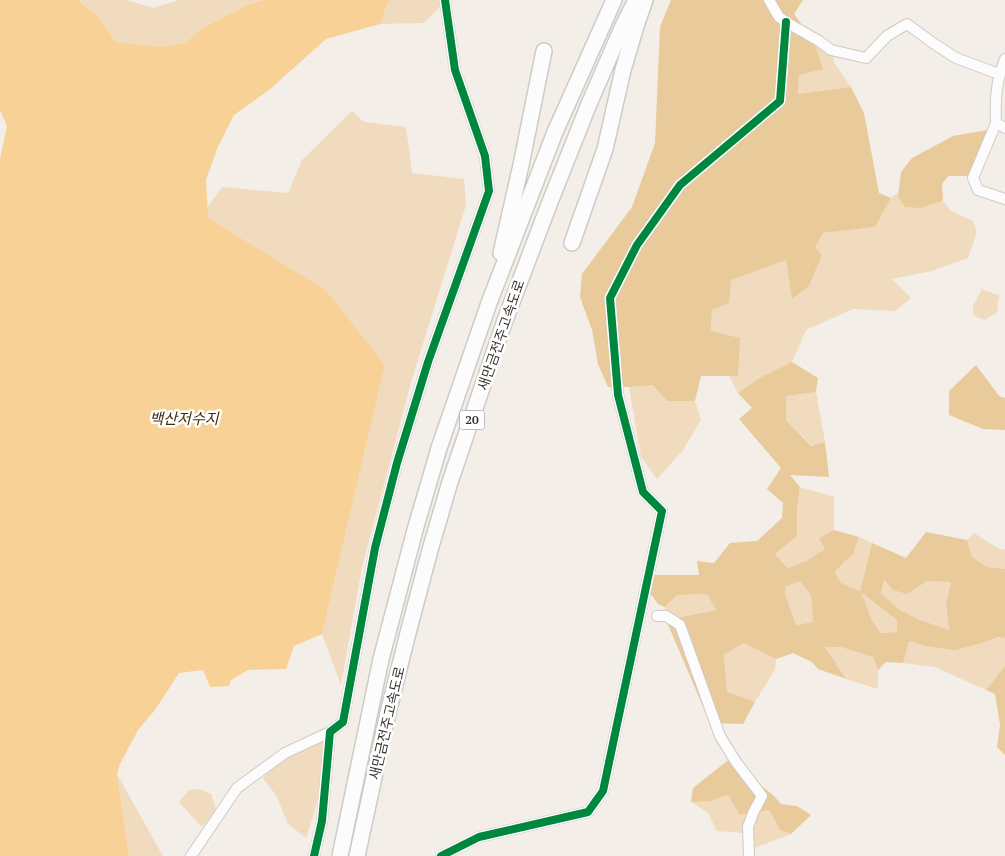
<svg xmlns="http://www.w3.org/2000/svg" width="1005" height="856" viewBox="0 0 1005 856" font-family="'PT Serif','Noto Sans KR',serif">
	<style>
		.green { fill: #f0dbbf }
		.forest { fill: #e9ca9a; fill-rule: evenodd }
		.water { fill: #f7d196 }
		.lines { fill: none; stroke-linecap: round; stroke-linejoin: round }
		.minor-casing { stroke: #cecac5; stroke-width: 12 }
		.highway-casing { stroke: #cecac5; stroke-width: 18 }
		.minor { stroke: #fdfcfc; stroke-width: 10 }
		.highway { stroke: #fdfcfc; stroke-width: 15 }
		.cycleway-casing { stroke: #fff; stroke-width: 11 }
		.cycleway { stroke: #00873e; stroke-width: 8 }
		.labels { text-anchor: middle; stroke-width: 5; stroke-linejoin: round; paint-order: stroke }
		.shield { fill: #fff; stroke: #74716d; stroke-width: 1 }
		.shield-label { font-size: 12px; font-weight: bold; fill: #38342f }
		.street-label { font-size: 14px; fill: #38342f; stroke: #fff }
		.water-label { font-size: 15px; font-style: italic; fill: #412c07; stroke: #fff }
	</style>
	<rect width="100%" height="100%" fill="#f3eee8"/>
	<g class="green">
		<polygon points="78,0 127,0 153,8 179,0 264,0 247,5 201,29 185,43 161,47 116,42 97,16"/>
		<polygon points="389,0 440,0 442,5 424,23 380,24"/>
		<polygon points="814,42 835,54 833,61 851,87 798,94 799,75"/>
		<polygon points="352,111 364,122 406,127 412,173 464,179 466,205 412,379 362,567 341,685 322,634 385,365 326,290 208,218 207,208 222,187 288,193 302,160"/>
		<polygon points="898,192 898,197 921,208 943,201 951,211 973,221 977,232 968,258 932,271 892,279 911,298 895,311 853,309 806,330 792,362 761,377 738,393 729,376 738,376 711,331 712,309 731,280 786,259 793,298 809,286 822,255 814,247 823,233 875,227 891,198"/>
		<polygon points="982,289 1000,296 997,303 998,312 984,320 973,315 973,306"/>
		<polygon points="653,385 667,401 695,401 701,420 683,450 657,479 641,457 629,387"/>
		<polygon points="816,392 825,442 812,446 786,420 786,396"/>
		<polygon points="800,487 834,497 834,530 819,538 825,549 806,561 786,568 775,554 797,536 797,510"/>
		<polygon points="974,533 1001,550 1005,549 1005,569 987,567 972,557 967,540"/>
		<polygon points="859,537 872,543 860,591 897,620 897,632 882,633 872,621 860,591 841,583 835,572 844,562 853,555"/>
		<polygon points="884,579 951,582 946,603 949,631 920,620 898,609 881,593"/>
		<polygon points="801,581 811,595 813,622 796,625 785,594 785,586"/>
		<polygon points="707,594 717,610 666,620 665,607 677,595"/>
		<polygon points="998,637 1005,638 1005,666 986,690 935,667 903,663 908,641 925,646 982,643"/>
		<polygon points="744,643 776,659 775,670 755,702 727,693 724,653"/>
		<polygon points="825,647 841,647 873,657 878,670 878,689 846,679"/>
		<path d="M328,738C326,772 317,806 306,838L288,824L276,795L263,778L283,758Z"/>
		<polygon points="117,774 163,856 129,856"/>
		<polygon points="200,789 211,794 216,809 202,827 179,802 189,790"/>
		<polygon points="728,795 769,810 780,830 791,834 752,849 744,833 717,831 708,813 691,802 711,801"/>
	</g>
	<g class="forest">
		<polygon points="671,0 803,0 794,14 814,42 823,69 799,75 798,94 851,87 864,113 879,193 891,198 875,227 823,233 815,247 822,255 809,286 792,299 786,260 731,280 729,303 712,310 711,331 740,338 738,376 701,376 695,401 667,401 653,385 629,387 608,387 598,364 592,330 580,297 582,274 632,207 655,143 660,27"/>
		<polygon points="987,130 969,176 948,176 942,184 943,201 921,208 905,207 898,197 901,172 912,158 953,136"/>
		<path d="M792,362L818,378L816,392L786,396V420L811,446L825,442L829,477L790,475L800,487L797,510V536L775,554L787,568L806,561L825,549L819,538L834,530L859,537L853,555L844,562L835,572L841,583L860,591L872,543L906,558L926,532L967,540L972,557L987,567L1005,569V755L997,747L1000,725L995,694L986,690L1005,666V638L998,637L982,643L955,650L925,646L909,641L903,663L886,662L878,670L873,657L841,647H825L846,679L818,669L812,662L793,653L776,659L744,643L724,654L727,692L755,702L743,724L710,723L666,620L716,610L707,594L677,595L665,607L658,604L650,593L654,575H699L697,561L714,563L730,543L757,541L782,518L783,503L767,489L781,468L739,419L752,408L738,393L761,377ZM884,580L893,590L907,594L927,581L951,582L946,603L949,630L920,620L898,609L881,593ZM800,581L811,595L813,622L796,625L785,594V587ZM861,592L897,620V632L881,633L872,621Z"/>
		<polygon points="976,365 999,396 1005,398 1005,430 983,429 949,415 949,391"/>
		<polygon points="736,754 758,783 773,795 781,804 797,806 811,815 791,834 780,830 769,810 740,815 728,795 711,801 691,802 693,788"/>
	</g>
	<polygon class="water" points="0,0 78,0 97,16 116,42 161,47 185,43 201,29 247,5 264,0 389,0 380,24 326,39 269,90 234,115 217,149 206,180 208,218 326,290 385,365 322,634 294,646 286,669 248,670 231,680 229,686 210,687 203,670 179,673 155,710 138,730 120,764 117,774 129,856 0,856 0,159 7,126 0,110"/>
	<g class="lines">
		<g class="minor-casing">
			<g id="minor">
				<polyline points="769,0 779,17 786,22 819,41 831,50 866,58 887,36 907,24 933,43 956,58 999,74"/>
				<path d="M1005,59C996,82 995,99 996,123L1005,128"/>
				<polyline points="996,123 973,178 978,190 1005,199"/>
				<polyline points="657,616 666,616 680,625 720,736 736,762 762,796 753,813 748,827 749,856"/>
				<polyline points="191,856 237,788 285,753 330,732"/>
				<polyline points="314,856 322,821 330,732 343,722 375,548 397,463 428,362 489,191 485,156 455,70 445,0"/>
				<polyline points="441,856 479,837 588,812 603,791 662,511 643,492 618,395 610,298 637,245 680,185 780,101 786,22"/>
			</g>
		</g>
		<g class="highway-casing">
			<g id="highway">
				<polyline points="572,243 605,149 623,70 637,23 645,0"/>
				<polyline points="501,253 521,165 544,51"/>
				<polyline points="340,856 381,659 415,530 439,448 489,303 555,132 614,0"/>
				<polyline points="357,856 388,713 408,633 430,550 450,482 504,323 550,202 589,104 622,28 636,0"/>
			</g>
		</g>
		<use href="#minor" class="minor"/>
		<use href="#highway" class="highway"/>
		<g class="cycleway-casing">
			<g id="cycleway">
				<polyline points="314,856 322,821 330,732 343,722 375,548 397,463 428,362 489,191 485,156 455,70 445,0"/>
				<polyline points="441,856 479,837 588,812 603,791 662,511 643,492 618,395 610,298 637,245 680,185 780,101 786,22"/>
			</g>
		</g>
		<use href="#cycleway" class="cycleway"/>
	</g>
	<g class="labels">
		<rect class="shield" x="459.5" y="410.5" width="25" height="19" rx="4"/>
		<g class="shield-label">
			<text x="472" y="424">20</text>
		</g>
		<g class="street-label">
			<text transform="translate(501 335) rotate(-71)" y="5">새만금전주고속도로</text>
			<text transform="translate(387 723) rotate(-77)" y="5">새만금전주고속도로</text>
		</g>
		<g class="water-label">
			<text x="184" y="424">백산저수지</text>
		</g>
	</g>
</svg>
